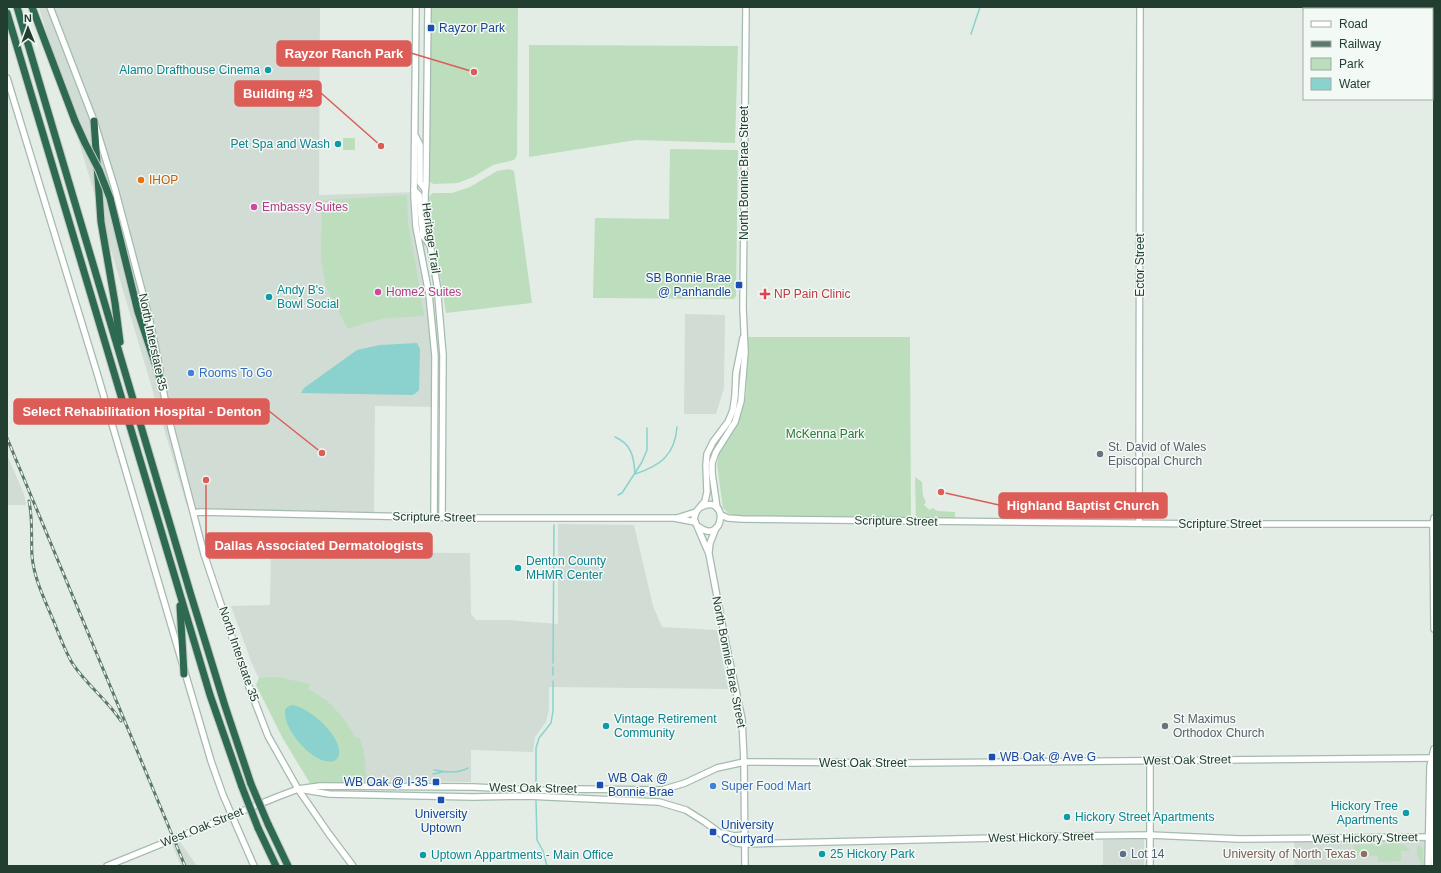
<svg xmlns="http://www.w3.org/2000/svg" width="1441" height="873" viewBox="0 0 1441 873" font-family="Arial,sans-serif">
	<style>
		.built { fill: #d1dcd5 }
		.green { fill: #bcdebd }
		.water { fill: #8bd1cd }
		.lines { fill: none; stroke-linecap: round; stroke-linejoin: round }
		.stream { stroke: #8bd1cd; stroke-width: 1.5 }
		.secondary-casing { stroke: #a4bbae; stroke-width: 8 }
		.highway-casing { stroke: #c1c9c5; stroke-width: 9 }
		.secondary { stroke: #fff; stroke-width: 5.5 }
		.highway { stroke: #2e6a51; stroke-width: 7 }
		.rail-casing { stroke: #5d796b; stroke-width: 3 }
		.rail { stroke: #f3f9f5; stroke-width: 1.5; stroke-dasharray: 4.5; stroke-linecap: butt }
		.highway-bridge-casing { stroke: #c1c9c5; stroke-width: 9; stroke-linecap: butt }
		.highway-bridge { stroke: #2e6a51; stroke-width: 7 }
		.transit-dot { fill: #1a4fb4; stroke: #f3f9f5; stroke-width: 1.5 }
		.culture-dot { fill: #0f9aa8; stroke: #f3f9f5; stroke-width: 1.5 }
		.food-dot { fill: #e8710a; stroke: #f3f9f5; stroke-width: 1.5 }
		.hotel-dot { fill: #d1479c; stroke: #f3f9f5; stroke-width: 1.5 }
		.health-dot { fill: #e0444e; stroke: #f3f9f5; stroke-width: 1.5 }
		.shop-dot { fill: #3f7fe0; stroke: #f3f9f5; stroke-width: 1.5 }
		.worship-dot { fill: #6b7280; stroke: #f3f9f5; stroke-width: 1.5 }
		.service-dot { fill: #5c6f8a; stroke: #f3f9f5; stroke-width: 1.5 }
		.education-dot { fill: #8d6e63; stroke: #f3f9f5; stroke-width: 1.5 }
		.labels { text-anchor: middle; stroke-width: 3; stroke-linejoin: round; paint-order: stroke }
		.transit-label { font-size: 12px; fill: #164399; stroke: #f3f9f5; text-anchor: start }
		.culture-label { font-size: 12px; fill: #0d838f; stroke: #f3f9f5; text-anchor: start }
		.street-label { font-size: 12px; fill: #223e30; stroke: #f3f9f5 }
		.food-label { font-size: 12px; fill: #c56008; stroke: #f3f9f5; text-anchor: start }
		.hotel-label { font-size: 12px; fill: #b23c85; stroke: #f3f9f5; text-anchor: start }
		.health-label { font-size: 12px; fill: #be3a42; stroke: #f3f9f5; text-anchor: start }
		.shop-label { font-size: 12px; fill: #366cbe; stroke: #f3f9f5; text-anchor: start }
		.park-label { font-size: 12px; fill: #2d7539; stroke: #f3f9f5 }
		.worship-label { font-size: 12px; fill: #5b616d; stroke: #f3f9f5; text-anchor: start }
		.service-label { font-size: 12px; fill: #4e5e75; stroke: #f3f9f5; text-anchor: start }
		.education-label { font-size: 12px; fill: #785e54; stroke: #f3f9f5; text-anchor: end }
		.leader { fill: none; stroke: #dc5d58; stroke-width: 1.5 }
		.callout-dot { fill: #dc5d58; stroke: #f3f9f5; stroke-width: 1.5 }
		.callout { fill: #dc5d58; stroke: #dc5d58; stroke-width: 1.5 }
		.callout-label { font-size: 13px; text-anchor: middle; font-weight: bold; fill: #fff }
	</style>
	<rect width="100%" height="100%" fill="#e3ede6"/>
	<g class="built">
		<polygon points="39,7 320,7 319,195 419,192 427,264 436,322 440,407 375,406 374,512 192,509 189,508 186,503"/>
		<polygon points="685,314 725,315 724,388 716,414 684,414"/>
		<polygon points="7,455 24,494 26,505 7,505"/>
		<polygon points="558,524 634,525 653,606 662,627 717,630 728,689 549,687 549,710 546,722 535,737 533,752 471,750 471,782 313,780 275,712 252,664 231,606 270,605 271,552 470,553 471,614 476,620 507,620 558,624"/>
		<polygon points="1144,839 1144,866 1103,866 1103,840"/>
		<polygon points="1434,841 1434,866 1295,866 1294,842"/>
		<polygon points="180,842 197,866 181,866 172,844"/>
	</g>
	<g class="green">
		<polygon points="431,7 518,7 517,155 514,160 493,165 473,177 458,183 434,184 431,183 429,179"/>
		<polygon points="529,45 738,46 735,143 636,140 529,157"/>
		<rect x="343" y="138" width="12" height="12"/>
		<polygon points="670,149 738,150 736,296 734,299 593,298 595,218 669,219"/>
		<polygon points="509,169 514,171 532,303 446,313 427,198 433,193 452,193 470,187 497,171"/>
		<polygon points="407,195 408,223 417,272 424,316 387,318 365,323 348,329 326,287 321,259 322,204 323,200"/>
		<polygon points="748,337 910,337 911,521 742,519 728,513 723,508 717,465 719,454 736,428 744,404 746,395"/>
		<polygon points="915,477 922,482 923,496 926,502 924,505 930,510 932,508 938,511 955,512 955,519 916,521"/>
		<path d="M277,677L310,684L308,689C331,701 343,715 356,738L359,737C366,754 366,767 366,786L311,785L282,737L256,685L259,678Z"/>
		<polygon points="1391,843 1404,845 1410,850 1401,851 1401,861 1378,862 1378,856 1355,855 1354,845 1371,844 1379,846"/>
		<path d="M1418,845L1423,848V862H1425V866H1422C1420,859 1414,853 1418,845Z"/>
	</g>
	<g class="water">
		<polygon points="417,343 420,349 419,390 416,393 412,395 301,393 304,388 357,350 380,345"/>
		<path d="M291,705C308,705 349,742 337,759C319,773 278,726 286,708Z"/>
	</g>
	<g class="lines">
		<g class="stream">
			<polyline points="971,34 980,7"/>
			<path d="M615,437C632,444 634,458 635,474C660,466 675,455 677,427"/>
			<polyline points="618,495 622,493 642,462 647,450 647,428"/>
			<polyline points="553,663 554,525"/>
			<polyline points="553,667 553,675"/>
			<path d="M434,770C445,772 457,774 468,768"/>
			<polyline points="433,774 443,772"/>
			<polyline points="536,786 536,748 539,738 551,723 553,711 553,681"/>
			<polyline points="536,801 537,840 543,851 547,866"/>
		</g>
		<g class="secondary-casing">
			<g id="secondary">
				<polyline points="50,7 94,121 115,189 150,321 160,370"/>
				<polyline points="416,7 414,196 416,227 429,294 435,356 434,517"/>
				<polyline points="428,7 426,183 425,195 425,215 437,285 443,355 442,517"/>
				<polyline points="7,78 97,373 211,761 223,795 254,866"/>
				<polyline points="416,137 420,145 420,183 425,189"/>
				<polyline points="414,190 419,195 423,236 430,245"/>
				<polyline points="743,338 736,373 735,396 733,410 728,422 713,442 707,454 706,465 707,492 705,501 696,512 694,519 709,554 724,634 742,719 744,762 745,866"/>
				<polyline points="161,380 171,428 204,554 246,679 268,736 298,789 329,834 353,866"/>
				<polyline points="717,508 712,473 712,463 716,452 735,422 741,401 745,352 743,308 746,7"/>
				<polyline points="194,513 200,512 466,518 674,518 695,522"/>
				<polyline points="721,515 728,518 742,519 1211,524 1434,524"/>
				<polyline points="677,518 696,512"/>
				<polyline points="1434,518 1433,524 1434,629"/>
				<polyline points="1139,523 1140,7"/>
				<path d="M699,527C724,546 730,493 701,507"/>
				<polyline points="709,552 710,543 716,528"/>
				<polyline points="1432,760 1434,866"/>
				<polyline points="1150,761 1150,866"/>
				<polyline points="305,790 329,794 473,797 527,796 659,802 686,810 705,822 729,840 736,843 745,844 1076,836 1150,835 1239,839 1434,837"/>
				<polyline points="723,833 734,836 745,835"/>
				<polyline points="107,866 277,797 298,789 320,786 473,787 557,791 578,789 662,790 685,783 717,768 744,762 910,763 1434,758"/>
				<polyline points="1428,866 1430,766 1434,749"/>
			</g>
		</g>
		<g class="highway-casing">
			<g id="highway">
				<polyline points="17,7 190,592 225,706 251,784"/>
				<polyline points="32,7 75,121"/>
				<polyline points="7,13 210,695 242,787"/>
				<polyline points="94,121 101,222 115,303 120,342"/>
				<polyline points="110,198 138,312 162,384"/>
				<polyline points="180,606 184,674"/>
				<polyline points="268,824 288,866"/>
				<polyline points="258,828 276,866"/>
			</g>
		</g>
		<use href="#secondary" class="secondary"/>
		<use href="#highway" class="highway"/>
		<g class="rail-casing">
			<g id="rail">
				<polyline points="7,438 185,866"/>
				<path d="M29,501C33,520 31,537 32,556C34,579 45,600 54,622C59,635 64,648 71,661C84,683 107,699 121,721"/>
			</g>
		</g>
		<use href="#rail" class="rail"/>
		<g class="highway-bridge-casing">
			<g id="highway-bridge">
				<polyline points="75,121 85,143 99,170 110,198"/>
				<polyline points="251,784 268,824"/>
				<polyline points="242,787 258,828"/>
			</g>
		</g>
		<use href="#highway-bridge" class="highway-bridge"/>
	</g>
	<g class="transit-dot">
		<rect x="427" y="24" width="8" height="8" rx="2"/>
		<rect x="735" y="281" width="8" height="8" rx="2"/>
		<rect x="988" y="753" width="8" height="8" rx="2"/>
		<rect x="432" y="778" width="8" height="8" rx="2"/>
		<rect x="596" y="781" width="8" height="8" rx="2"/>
		<rect x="437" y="796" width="8" height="8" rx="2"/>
		<rect x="709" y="828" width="8" height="8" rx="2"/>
	</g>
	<g class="culture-dot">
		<circle cx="268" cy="70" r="4"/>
		<circle cx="338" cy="144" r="4"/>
		<circle cx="269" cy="297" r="4"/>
		<circle cx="518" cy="568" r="4"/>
		<circle cx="606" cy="726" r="4"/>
		<circle cx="1406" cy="813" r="4"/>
		<circle cx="1067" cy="817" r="4"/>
		<circle cx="822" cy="854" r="4"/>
		<circle cx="423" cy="855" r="4"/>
	</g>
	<circle class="food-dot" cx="141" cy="180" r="4"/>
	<g class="hotel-dot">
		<circle cx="254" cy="207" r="4"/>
		<circle cx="378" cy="292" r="4"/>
	</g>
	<path class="health-dot" d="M763 288h4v4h4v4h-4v4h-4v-4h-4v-4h4z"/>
	<g class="shop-dot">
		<circle cx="191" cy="373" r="4"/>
		<circle cx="713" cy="786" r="4"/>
	</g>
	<g class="worship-dot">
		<circle cx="1100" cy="454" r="4"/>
		<circle cx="1165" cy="726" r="4"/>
	</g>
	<circle class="service-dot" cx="1123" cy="854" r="4"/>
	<circle class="education-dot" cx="1364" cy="854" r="4"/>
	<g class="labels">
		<g class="transit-label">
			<text x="439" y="32">Rayzor Park</text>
			<text x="731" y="282" text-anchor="end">SB Bonnie Brae<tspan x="731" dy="14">@ Panhandle</tspan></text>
			<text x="1000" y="761">WB Oak @ Ave G</text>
			<text x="608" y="782">WB Oak @<tspan x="608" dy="14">Bonnie Brae</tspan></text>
			<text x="428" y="786" text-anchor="end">WB Oak @ I-35</text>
			<text x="441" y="818" text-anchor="middle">University<tspan x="441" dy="14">Uptown</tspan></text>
			<text x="721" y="829">University<tspan x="721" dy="14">Courtyard</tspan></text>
		</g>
		<g class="culture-label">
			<text x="260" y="74" text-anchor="end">Alamo Drafthouse Cinema</text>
			<text x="330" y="148" text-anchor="end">Pet Spa and Wash</text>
			<text x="277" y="294">Andy B's<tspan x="277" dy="14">Bowl Social</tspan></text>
			<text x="526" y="565">Denton County<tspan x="526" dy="14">MHMR Center</tspan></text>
			<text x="614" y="723">Vintage Retirement<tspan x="614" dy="14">Community</tspan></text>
			<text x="1398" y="810" text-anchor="end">Hickory Tree<tspan x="1398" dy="14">Apartments</tspan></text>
			<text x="1075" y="821">Hickory Street Apartments</text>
			<text x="830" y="858">25 Hickory Park</text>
			<text x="431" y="859">Uptown Appartments - Main Office</text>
		</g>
		<g class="street-label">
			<text transform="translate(744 173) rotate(-90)" y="4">North Bonnie Brae Street</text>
			<text transform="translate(431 238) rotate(82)" y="4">Heritage Trail</text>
			<text transform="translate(1140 265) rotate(-90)" y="4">Ector Street</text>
			<text transform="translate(153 342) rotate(78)" y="4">North Interstate 35</text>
			<text transform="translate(434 517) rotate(1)" y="4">Scripture Street</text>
			<text transform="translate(896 521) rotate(1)" y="4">Scripture Street</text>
			<text x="1220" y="528">Scripture Street</text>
			<text transform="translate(239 654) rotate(71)" y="4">North Interstate 35</text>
			<text transform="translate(729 662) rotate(79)" y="4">North Bonnie Brae Street</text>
			<text transform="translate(1187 760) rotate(-1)" y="4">West Oak Street</text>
			<text x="863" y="767">West Oak Street</text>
			<text transform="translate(533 788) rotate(1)" y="4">West Oak Street</text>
			<text transform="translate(202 827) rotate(-22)" y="4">West Oak Street</text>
			<text transform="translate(1041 837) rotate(-1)" y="4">West Hickory Street</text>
			<text transform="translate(1365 838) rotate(-1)" y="4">West Hickory Street</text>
		</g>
		<g class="food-label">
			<text x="149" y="184">IHOP</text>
		</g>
		<g class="hotel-label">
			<text x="262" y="211">Embassy Suites</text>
			<text x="386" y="296">Home2 Suites</text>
		</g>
		<g class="health-label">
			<text x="774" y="298">NP Pain Clinic</text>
		</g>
		<g class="shop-label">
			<text x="199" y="377">Rooms To Go</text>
			<text x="721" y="790">Super Food Mart</text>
		</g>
		<g class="park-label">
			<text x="825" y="438">McKenna Park</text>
		</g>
		<g class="worship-label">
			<text x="1108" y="451">St. David of Wales<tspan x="1108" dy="14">Episcopal Church</tspan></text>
			<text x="1173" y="723">St Maximus<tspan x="1173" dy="14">Orthodox Church</tspan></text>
		</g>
		<g class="service-label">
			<text x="1131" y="858">Lot 14</text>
		</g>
		<g class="education-label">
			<text x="1356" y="858">University of North Texas</text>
		</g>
	</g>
	<path class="leader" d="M474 72L411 53M381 146L321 93M322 453L269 411M941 492L999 505M206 480L206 545"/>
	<g class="callout-dot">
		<circle cx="474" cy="72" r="4"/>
		<circle cx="381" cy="146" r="4"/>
		<circle cx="322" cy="453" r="4"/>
		<circle cx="941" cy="492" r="4"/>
		<circle cx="206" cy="480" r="4"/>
	</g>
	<g class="callout">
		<rect x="277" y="41" width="134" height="25" rx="4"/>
		<rect x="235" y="81" width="86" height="25" rx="4"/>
		<rect x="14" y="399" width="255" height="25" rx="4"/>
		<rect x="999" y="493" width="168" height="25" rx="4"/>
		<rect x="206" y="533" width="226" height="25" rx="4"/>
	</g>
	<g class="callout-label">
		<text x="344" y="58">Rayzor Ranch Park</text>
		<text x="278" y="98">Building #3</text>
		<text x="142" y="416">Select Rehabilitation Hospital - Denton</text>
		<text x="1083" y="510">Highland Baptist Church</text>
		<text x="319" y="550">Dallas Associated Dermatologists</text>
	</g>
	<rect width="1441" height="873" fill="none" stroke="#223e30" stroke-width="16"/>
	<rect x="1303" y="8" width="130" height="92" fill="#f3f9f5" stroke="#9faea6"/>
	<rect x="1311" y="21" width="20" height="6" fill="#ffffff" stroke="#9faea6"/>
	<text x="1339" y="28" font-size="12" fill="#223e30">Road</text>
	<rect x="1311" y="41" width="20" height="6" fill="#5d796b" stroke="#9faea6"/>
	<text x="1339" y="48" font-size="12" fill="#223e30">Railway</text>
	<rect x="1311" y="58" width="20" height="12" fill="#bcdebd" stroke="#9faea6"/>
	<text x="1339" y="68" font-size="12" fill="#223e30">Park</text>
	<rect x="1311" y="78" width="20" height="12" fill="#8bd1cd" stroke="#9faea6"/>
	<text x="1339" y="88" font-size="12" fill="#223e30">Water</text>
	<g transform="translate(28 28) rotate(359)" stroke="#f3f9f5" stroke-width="3" paint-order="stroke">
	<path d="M0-3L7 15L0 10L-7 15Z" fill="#223e30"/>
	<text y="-6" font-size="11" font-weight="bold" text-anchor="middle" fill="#223e30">N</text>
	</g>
</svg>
